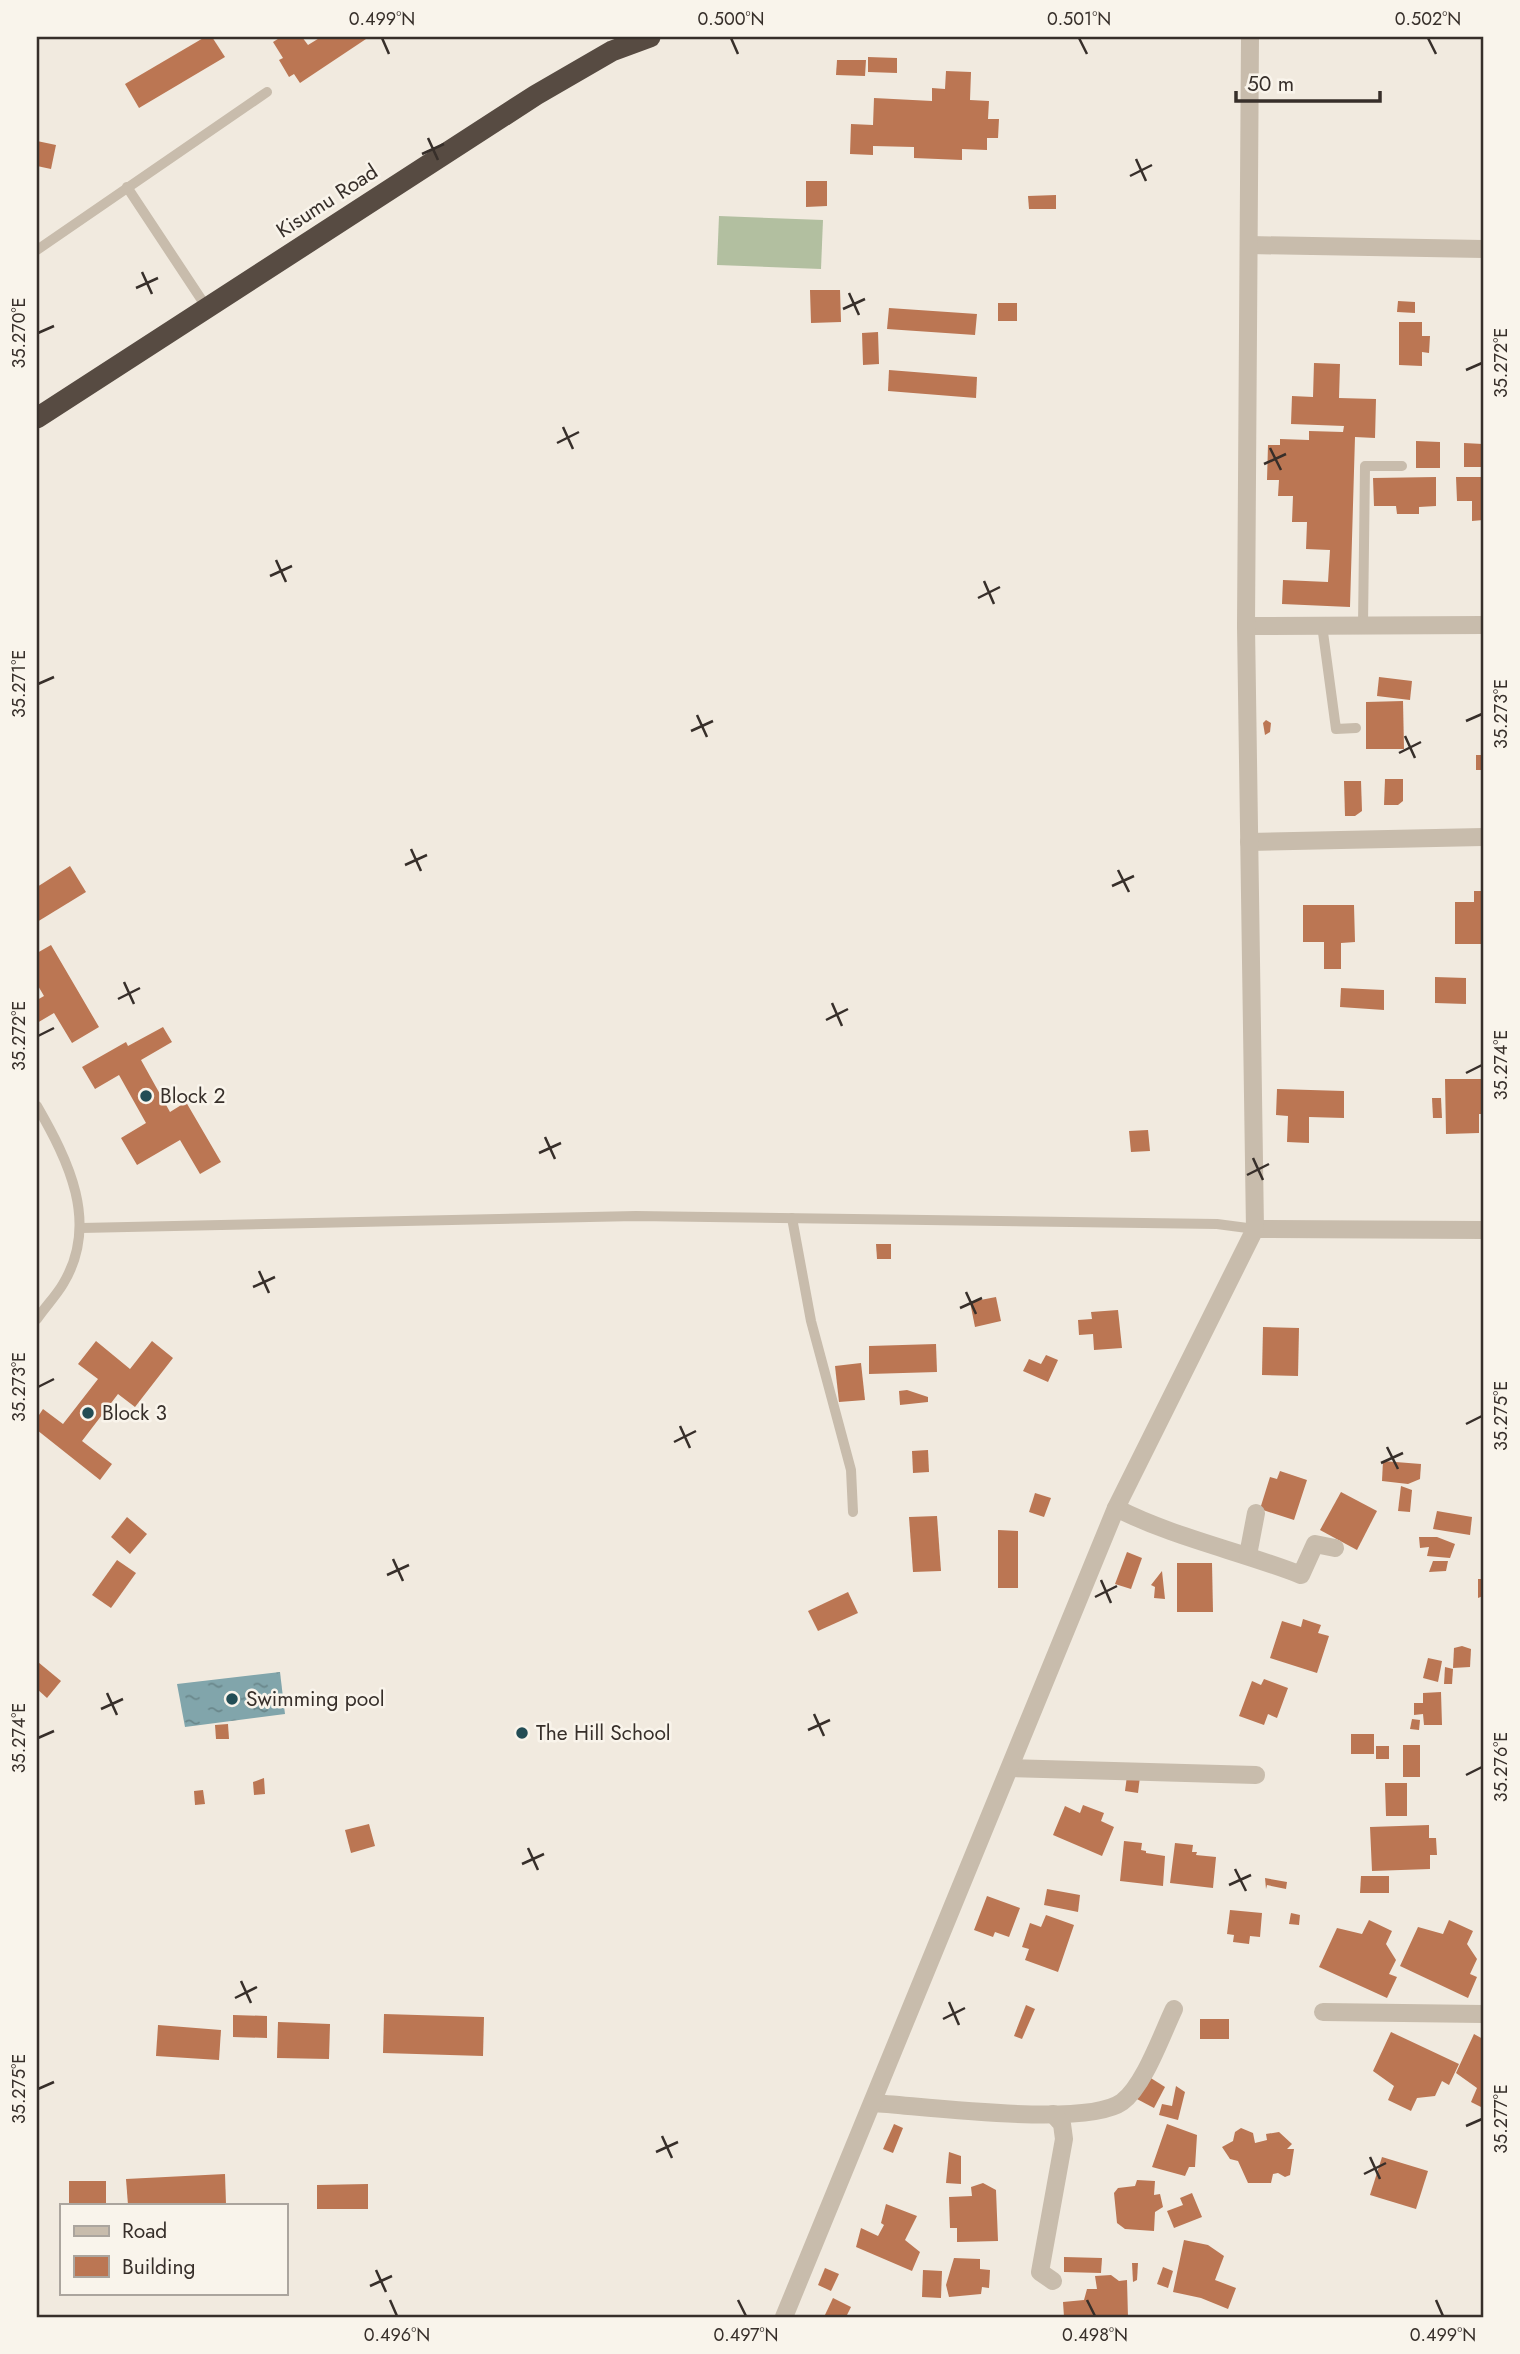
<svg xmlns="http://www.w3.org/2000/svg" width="1520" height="2354" viewBox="0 0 1520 2354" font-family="Jost,sans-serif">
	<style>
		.park { fill: #b2bfa0 }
		.water { fill: url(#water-ripples) }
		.building { fill: #bb7653 }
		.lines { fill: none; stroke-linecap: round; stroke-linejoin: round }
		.lane { stroke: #c8bcac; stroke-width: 10 }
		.street { stroke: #c8bcac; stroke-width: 18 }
		.highway { stroke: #574b42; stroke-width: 21 }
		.ticks { fill: none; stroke: #372f2a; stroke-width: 2.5 }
		.poi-dot { fill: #234d55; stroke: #f9f4eb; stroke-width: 2.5 }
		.labels { text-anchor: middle; stroke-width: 5; stroke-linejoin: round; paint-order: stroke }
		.street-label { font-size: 21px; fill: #372f2a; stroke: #f9f4eb }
		.poi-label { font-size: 21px; fill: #372f2a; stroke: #f9f4eb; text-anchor: start }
		.neatline { fill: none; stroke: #372f2a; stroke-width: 2.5 }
		.ticks-label { font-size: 18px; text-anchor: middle; fill: #372f2a }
	</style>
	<defs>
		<pattern id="water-ripples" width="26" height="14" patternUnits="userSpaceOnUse" patternTransform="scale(1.75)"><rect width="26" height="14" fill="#81a5ab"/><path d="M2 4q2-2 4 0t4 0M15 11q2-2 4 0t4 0" fill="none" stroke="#6a878b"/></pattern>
	</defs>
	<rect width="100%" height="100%" fill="#f1eadf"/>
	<polygon class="park" points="719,216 823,220 821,269 717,265"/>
	<polygon class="water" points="280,1672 285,1714 185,1727 177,1684"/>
	<g class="building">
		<polygon points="205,37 212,37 225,57 139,108 125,84"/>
		<polygon points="281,37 302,37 308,45 321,37 369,37 300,83 294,74 289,77 279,60 283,58 273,42"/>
		<polygon points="868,57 897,58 897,73 868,72"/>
		<polygon points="837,60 866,60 865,76 836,75"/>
		<polygon points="946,71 971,72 970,100 989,101 988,119 999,119 998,138 987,138 987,150 962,149 962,160 914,158 914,147 873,146 873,155 850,154 851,124 873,125 874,98 932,101 932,88 945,89"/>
		<polygon points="37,141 56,145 51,169 37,166"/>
		<polygon points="806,181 827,181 827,206 806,207"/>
		<polygon points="1056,195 1056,209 1029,209 1028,196"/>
		<polygon points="810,290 840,290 841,322 811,323"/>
		<polygon points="1398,301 1415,302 1415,313 1397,312"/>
		<rect x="998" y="303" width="19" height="18"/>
		<polygon points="889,308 977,314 975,335 887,329"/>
		<polygon points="1399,322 1422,322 1422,336 1430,336 1429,353 1422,352 1422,366 1399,365"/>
		<polygon points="878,332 879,364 863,365 862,333"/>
		<polygon points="1314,363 1340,364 1339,398 1376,399 1375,438 1355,437 1350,607 1282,604 1283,580 1328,582 1330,550 1306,549 1307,522 1292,522 1293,496 1278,496 1279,480 1267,480 1268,445 1280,445 1280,439 1309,440 1309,431 1343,432 1344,426 1291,424 1292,396 1313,397"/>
		<polygon points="889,370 977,377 976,398 888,391"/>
		<polygon points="1416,441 1440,442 1440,468 1416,468"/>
		<polygon points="1464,443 1483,444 1483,467 1464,467"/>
		<polygon points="1436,477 1436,506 1419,507 1419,514 1397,514 1396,506 1374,506 1373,478"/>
		<polygon points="1456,477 1483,477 1483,520 1472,521 1472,501 1457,501"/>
		<polygon points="1379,677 1412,681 1410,700 1377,696"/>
		<polygon points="1403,701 1404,749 1366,749 1366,702"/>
		<polygon points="1266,720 1271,723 1270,732 1265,735 1263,723"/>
		<rect x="1476" y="755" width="7" height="15"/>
		<polygon points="1385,779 1403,779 1403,801 1398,805 1384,805"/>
		<polygon points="1344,781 1361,781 1362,811 1355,816 1345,816"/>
		<polygon points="70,866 86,892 37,922 37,887"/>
		<polygon points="1474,891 1483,891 1483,944 1455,944 1455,902 1474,902"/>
		<polygon points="1303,905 1354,905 1355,942 1341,943 1341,969 1324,969 1324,942 1303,942"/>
		<polygon points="51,945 99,1027 72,1043 54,1013 37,1023 37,1000 44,996 37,984 37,953"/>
		<polygon points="1435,977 1466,978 1466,1004 1435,1003"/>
		<polygon points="1341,988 1384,990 1384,1010 1340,1007"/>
		<polygon points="163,1027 172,1042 141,1060 170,1112 186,1102 221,1162 200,1174 180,1140 137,1165 121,1138 146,1123 119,1075 95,1089 82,1067 126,1042 128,1046"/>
		<polygon points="1445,1079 1483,1079 1483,1114 1479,1114 1479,1133 1446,1134"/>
		<polygon points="1277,1089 1344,1091 1344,1118 1309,1117 1309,1143 1287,1142 1288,1116 1276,1115"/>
		<polygon points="1432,1098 1441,1098 1442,1118 1433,1118"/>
		<polygon points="1148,1130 1150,1151 1131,1152 1129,1131"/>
		<polygon points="876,1244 891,1244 891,1259 877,1259"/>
		<polygon points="996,1297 1001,1321 975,1327 970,1302"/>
		<polygon points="1118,1310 1122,1348 1094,1350 1093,1334 1079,1335 1078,1320 1092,1319 1091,1312"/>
		<polygon points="1263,1327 1299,1328 1298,1376 1262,1375"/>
		<polygon points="96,1341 130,1369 152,1341 173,1358 135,1407 118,1394 82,1441 112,1464 100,1480 37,1430 37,1418 43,1409 63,1424 98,1379 78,1364"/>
		<polygon points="936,1344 937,1372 869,1374 869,1346"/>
		<polygon points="1046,1355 1058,1360 1048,1382 1023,1371 1029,1359 1041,1364"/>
		<polygon points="861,1363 865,1400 839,1402 835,1366"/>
		<polygon points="907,1390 928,1397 928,1402 900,1405 899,1391"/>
		<polygon points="928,1450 929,1472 913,1473 912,1451"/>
		<polygon points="1383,1461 1421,1464 1420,1479 1408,1484 1382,1481"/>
		<polygon points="1280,1471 1307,1480 1294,1520 1260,1509 1270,1477 1277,1479"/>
		<polygon points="1401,1486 1412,1490 1410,1512 1398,1511"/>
		<polygon points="1341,1492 1377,1511 1357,1550 1320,1530"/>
		<polygon points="1035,1493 1051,1498 1044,1517 1029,1512"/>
		<polygon points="1437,1511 1472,1517 1470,1535 1433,1529"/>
		<polygon points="937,1516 941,1571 913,1572 909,1517"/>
		<polygon points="127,1517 147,1534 130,1554 111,1537"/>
		<polygon points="998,1530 1018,1531 1018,1588 998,1588"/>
		<polygon points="1419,1537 1437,1537 1455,1544 1450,1558 1427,1556 1429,1547 1420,1548"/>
		<polygon points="1127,1552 1142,1558 1131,1589 1115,1584"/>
		<polygon points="117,1560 136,1573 111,1608 92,1595"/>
		<polygon points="1433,1561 1448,1561 1446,1571 1429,1572"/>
		<polygon points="1177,1563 1212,1563 1213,1612 1177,1612"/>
		<polygon points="1162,1571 1165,1599 1154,1598 1155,1587 1151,1585"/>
		<polygon points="1478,1579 1483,1579 1483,1596 1478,1598"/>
		<polygon points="848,1592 858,1613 818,1631 808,1611"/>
		<polygon points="1303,1619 1321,1625 1318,1633 1329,1636 1317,1673 1270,1658 1282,1621 1301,1627"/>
		<polygon points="1462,1646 1471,1649 1470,1667 1453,1668 1454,1648"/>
		<polygon points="1428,1658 1442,1661 1438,1682 1423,1678"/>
		<polygon points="38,1662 61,1681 47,1698 37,1689"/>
		<polygon points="1445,1667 1453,1669 1452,1684 1444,1684"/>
		<polygon points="1264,1679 1288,1688 1277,1718 1268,1714 1264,1725 1239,1716 1252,1681 1261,1685"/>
		<polygon points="1441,1692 1442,1725 1424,1725 1423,1714 1414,1715 1414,1703 1423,1703 1423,1693"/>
		<polygon points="1412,1719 1420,1720 1419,1730 1410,1729"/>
		<polygon points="228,1724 229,1739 216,1739 215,1725"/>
		<rect x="1351" y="1734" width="23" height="20"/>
		<rect x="1403" y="1745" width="17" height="32"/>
		<rect x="1376" y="1746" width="13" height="13"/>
		<polygon points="1127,1776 1140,1777 1138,1793 1125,1791"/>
		<polygon points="264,1778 265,1794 254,1795 253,1782"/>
		<polygon points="1385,1783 1407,1783 1407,1816 1386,1816"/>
		<polygon points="203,1790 205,1804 195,1805 194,1791"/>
		<polygon points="1083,1805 1104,1813 1101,1821 1114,1827 1102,1856 1053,1835 1065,1806 1080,1813"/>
		<polygon points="369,1824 375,1846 351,1853 345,1830"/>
		<polygon points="1429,1825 1429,1838 1436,1838 1437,1855 1430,1855 1430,1869 1372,1871 1370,1827"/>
		<polygon points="1124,1841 1142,1843 1141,1850 1146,1851 1146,1853 1165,1856 1163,1886 1120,1881"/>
		<polygon points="1175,1843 1193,1845 1192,1852 1197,1852 1196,1855 1216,1857 1213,1888 1170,1883"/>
		<polygon points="1361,1876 1389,1876 1389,1893 1360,1893"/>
		<polygon points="1265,1878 1287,1882 1286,1889 1267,1885 1266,1889"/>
		<polygon points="1047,1889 1080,1895 1078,1912 1044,1905"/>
		<polygon points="987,1896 1020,1908 1009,1937 995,1932 993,1937 974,1930"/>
		<polygon points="1230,1910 1262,1913 1260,1937 1250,1936 1249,1944 1233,1942 1234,1935 1227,1934"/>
		<polygon points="1291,1913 1300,1915 1299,1925 1289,1924"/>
		<polygon points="1046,1915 1074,1925 1058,1972 1025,1960 1029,1949 1022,1947 1030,1923 1041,1927"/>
		<polygon points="1369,1920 1392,1931 1386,1944 1396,1960 1389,1974 1397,1977 1387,1998 1319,1967 1337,1928 1362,1934"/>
		<polygon points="1449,1920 1473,1931 1467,1944 1477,1959 1470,1974 1477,1977 1468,1998 1400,1966 1418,1927 1443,1934"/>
		<polygon points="1026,2005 1035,2009 1022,2039 1014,2036"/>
		<polygon points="384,2014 484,2017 483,2056 383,2053"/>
		<polygon points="233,2015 267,2016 267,2038 233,2037"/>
		<rect x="1200" y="2019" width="29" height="20"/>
		<polygon points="278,2022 330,2024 329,2059 277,2058"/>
		<polygon points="158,2025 221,2030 219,2060 156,2056"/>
		<polygon points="1391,2032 1459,2064 1449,2085 1442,2081 1435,2096 1417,2098 1411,2111 1388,2100 1394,2086 1373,2071"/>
		<polygon points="1474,2034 1483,2039 1483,2108 1471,2102 1477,2088 1456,2073"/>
		<polygon points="1146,2075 1165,2087 1154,2108 1135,2098"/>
		<polygon points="1176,2086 1185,2092 1178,2120 1159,2115 1162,2104 1172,2106"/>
		<polygon points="894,2124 903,2128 893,2153 883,2149"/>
		<polygon points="1167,2124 1197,2135 1195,2167 1189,2167 1185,2176 1152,2167"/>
		<polygon points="1241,2128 1253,2133 1255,2143 1267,2140 1266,2134 1279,2132 1292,2144 1287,2149 1294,2149 1290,2175 1285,2177 1278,2173 1273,2174 1271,2183 1248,2183 1238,2161 1230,2159 1222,2147 1233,2141 1235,2132"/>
		<polygon points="949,2152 961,2156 961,2184 946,2183"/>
		<polygon points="1382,2157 1428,2171 1416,2209 1370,2195"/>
		<polygon points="225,2174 226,2204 128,2205 126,2179"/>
		<polygon points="1137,2180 1155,2181 1154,2195 1160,2194 1163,2207 1155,2212 1154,2231 1125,2229 1117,2223 1114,2193 1118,2188 1135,2186"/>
		<rect x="69" y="2181" width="37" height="24"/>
		<polygon points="983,2183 996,2190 998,2241 957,2242 957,2228 950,2228 949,2197 972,2196 971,2187"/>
		<polygon points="368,2184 368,2209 317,2209 317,2185"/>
		<polygon points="1192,2193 1202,2217 1174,2228 1167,2211 1183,2205 1180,2198"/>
		<polygon points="886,2204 917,2216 905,2240 920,2252 912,2271 856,2247 861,2228 878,2236 884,2225 881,2223"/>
		<polygon points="1184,2240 1208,2245 1224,2256 1215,2280 1236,2288 1228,2309 1201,2298 1173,2292"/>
		<polygon points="1064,2257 1102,2258 1101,2273 1064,2272"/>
		<polygon points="954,2258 980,2259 980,2269 990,2270 989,2288 982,2287 981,2294 949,2297 946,2285"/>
		<polygon points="1132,2263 1138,2263 1137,2280 1133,2282"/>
		<polygon points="1163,2267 1173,2271 1168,2288 1157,2284"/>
		<polygon points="825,2268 839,2274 831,2291 818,2285"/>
		<polygon points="923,2270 942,2271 941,2298 922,2297"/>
		<polygon points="1111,2275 1119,2281 1127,2280 1128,2317 1064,2317 1063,2302 1084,2300 1087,2289 1097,2289 1095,2276"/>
		<polygon points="833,2298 851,2307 846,2317 824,2317"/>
	</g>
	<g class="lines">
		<g class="lane">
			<polyline points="127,187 207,308"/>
			<polyline points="37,250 267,92"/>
			<polyline points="1322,625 1336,729 1356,728"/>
			<polyline points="1363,625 1365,466 1402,466"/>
			<path d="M37,1106C68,1160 100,1223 63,1284C56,1296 45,1307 37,1319"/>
			<polyline points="792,1218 811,1321 851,1470 853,1512"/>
			<polyline points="81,1228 636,1216 1217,1224 1255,1229"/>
		</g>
		<g class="street">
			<polyline points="1250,245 1483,249"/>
			<polyline points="1246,626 1483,625"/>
			<polyline points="1249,842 1483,837"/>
			<polyline points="1255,1229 1483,1230"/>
			<path d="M1116,1508C1175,1538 1240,1551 1301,1575L1315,1544L1335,1548"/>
			<polyline points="1248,1555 1256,1513"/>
			<polyline points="1010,1768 1256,1775"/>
			<polyline points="1323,2012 1483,2014"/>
			<path d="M873,2103C923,2106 1086,2128 1122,2102C1144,2086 1162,2034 1174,2009"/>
			<polyline points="1053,2281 1040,2272 1064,2139 1062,2124 1053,2114"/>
			<polyline points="784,2317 1116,1508 1255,1229 1246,626 1250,37"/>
		</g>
		<polyline class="highway" points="37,418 536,95 612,51 650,37"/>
	</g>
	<path class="ticks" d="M382,38L389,54M731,38L738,54M1079,38L1087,54M1428,38L1436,54M428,138L438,160M422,154L444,144M1136,159L1146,181M1130,176L1152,165M142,272L152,294M136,288L158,278M849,293L859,315M843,309L865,299M38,333L54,326M1466,370L1482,363M563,427L573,449M557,443L579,432M1270,448L1281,470M1264,464L1286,454M276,560L286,582M270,576L292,566M984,581L994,604M978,598L1000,587M38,684L54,677M697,715L707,737M1466,721L1482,714M691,731L713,721M1405,736L1415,758M1399,753L1421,742M411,849L421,871M405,865L427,855M1118,870L1129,892M1112,886L1134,876M124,982L134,1004M118,999L140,988M832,1003L842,1026M826,1020L848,1009M38,1036L54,1028M1466,1073L1482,1065M545,1137L555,1159M539,1153L561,1143M1253,1158L1263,1180M1247,1175L1269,1164M259,1271L269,1293M253,1287L275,1277M966,1292L976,1314M960,1308L982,1298M38,1387L54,1379M1466,1424L1482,1416M680,1426L690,1448M674,1442L696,1431M1387,1447L1398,1469M1381,1463L1403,1453M393,1559L403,1581M387,1575L409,1565M1101,1580L1111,1603M1095,1597L1117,1586M107,1693L117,1715M101,1709L123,1699M814,1714L824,1736M808,1730L830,1720M38,1738L54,1731M1466,1775L1482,1767M528,1848L538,1870M522,1864L544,1854M1235,1869L1246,1891M1229,1885L1251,1875M241,1981L251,2003M235,1998L257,1987M949,2002L959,2025M943,2019L965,2008M38,2089L54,2082M1466,2126L1482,2119M662,2136L672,2158M656,2152L678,2142M1370,2157L1380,2179M1364,2174L1386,2163M376,2270L386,2292M370,2286L392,2276M390,2300L397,2316M738,2300L746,2316M1087,2300L1095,2316M1436,2300L1443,2316"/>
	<g class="poi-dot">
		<circle cx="146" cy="1096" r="7"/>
		<circle cx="88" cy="1413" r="7"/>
		<circle cx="232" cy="1699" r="7"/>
		<circle cx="522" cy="1733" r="7"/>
	</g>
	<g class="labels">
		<g class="street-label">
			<text transform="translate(327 201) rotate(-33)" y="7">Kisumu Road</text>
		</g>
		<g class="poi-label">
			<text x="160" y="1103">Block 2</text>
			<text x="102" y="1420">Block 3</text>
			<text x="246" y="1706">Swimming pool</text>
			<text x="536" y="1740">The Hill School</text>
		</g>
	</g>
	<rect width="1520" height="2354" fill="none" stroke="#f9f4eb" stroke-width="77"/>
	<rect x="60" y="2204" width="228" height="91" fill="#f9f4eb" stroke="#aba59e" stroke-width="2"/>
	<rect x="74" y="2226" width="35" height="10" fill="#c8bcac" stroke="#aba59e" stroke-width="2"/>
	<text x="122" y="2238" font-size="21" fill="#372f2a">Road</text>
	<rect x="74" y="2256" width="35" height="21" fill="#bb7653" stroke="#aba59e" stroke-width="2"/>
	<text x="122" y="2274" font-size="21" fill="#372f2a">Building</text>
	<path d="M1236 91v10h144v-10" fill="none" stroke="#372f2a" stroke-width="3.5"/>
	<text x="1247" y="91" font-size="21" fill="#372f2a" stroke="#f9f4eb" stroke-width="5" paint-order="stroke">50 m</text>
	<rect x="38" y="38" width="1444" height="2278" class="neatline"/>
	<g class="ticks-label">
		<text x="382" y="25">0.499°N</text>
		<text x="731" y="25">0.500°N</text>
		<text x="1079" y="25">0.501°N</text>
		<text x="1428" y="25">0.502°N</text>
		<text transform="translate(19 333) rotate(-90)" y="6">35.270°E</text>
		<text transform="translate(1501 363) rotate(-90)" y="6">35.272°E</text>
		<text transform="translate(19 684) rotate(-90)" y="6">35.271°E</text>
		<text transform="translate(1501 714) rotate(-90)" y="6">35.273°E</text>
		<text transform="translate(19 1036) rotate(-90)" y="6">35.272°E</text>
		<text transform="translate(1501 1065) rotate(-90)" y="6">35.274°E</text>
		<text transform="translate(19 1387) rotate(-90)" y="6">35.273°E</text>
		<text transform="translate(1501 1416) rotate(-90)" y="6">35.275°E</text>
		<text transform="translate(19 1738) rotate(-90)" y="6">35.274°E</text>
		<text transform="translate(1501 1767) rotate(-90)" y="6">35.276°E</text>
		<text transform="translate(19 2089) rotate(-90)" y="6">35.275°E</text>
		<text transform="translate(1501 2119) rotate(-90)" y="6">35.277°E</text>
		<text x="397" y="2341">0.496°N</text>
		<text x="746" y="2341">0.497°N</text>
		<text x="1095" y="2341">0.498°N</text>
		<text x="1443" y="2341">0.499°N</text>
	</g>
</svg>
